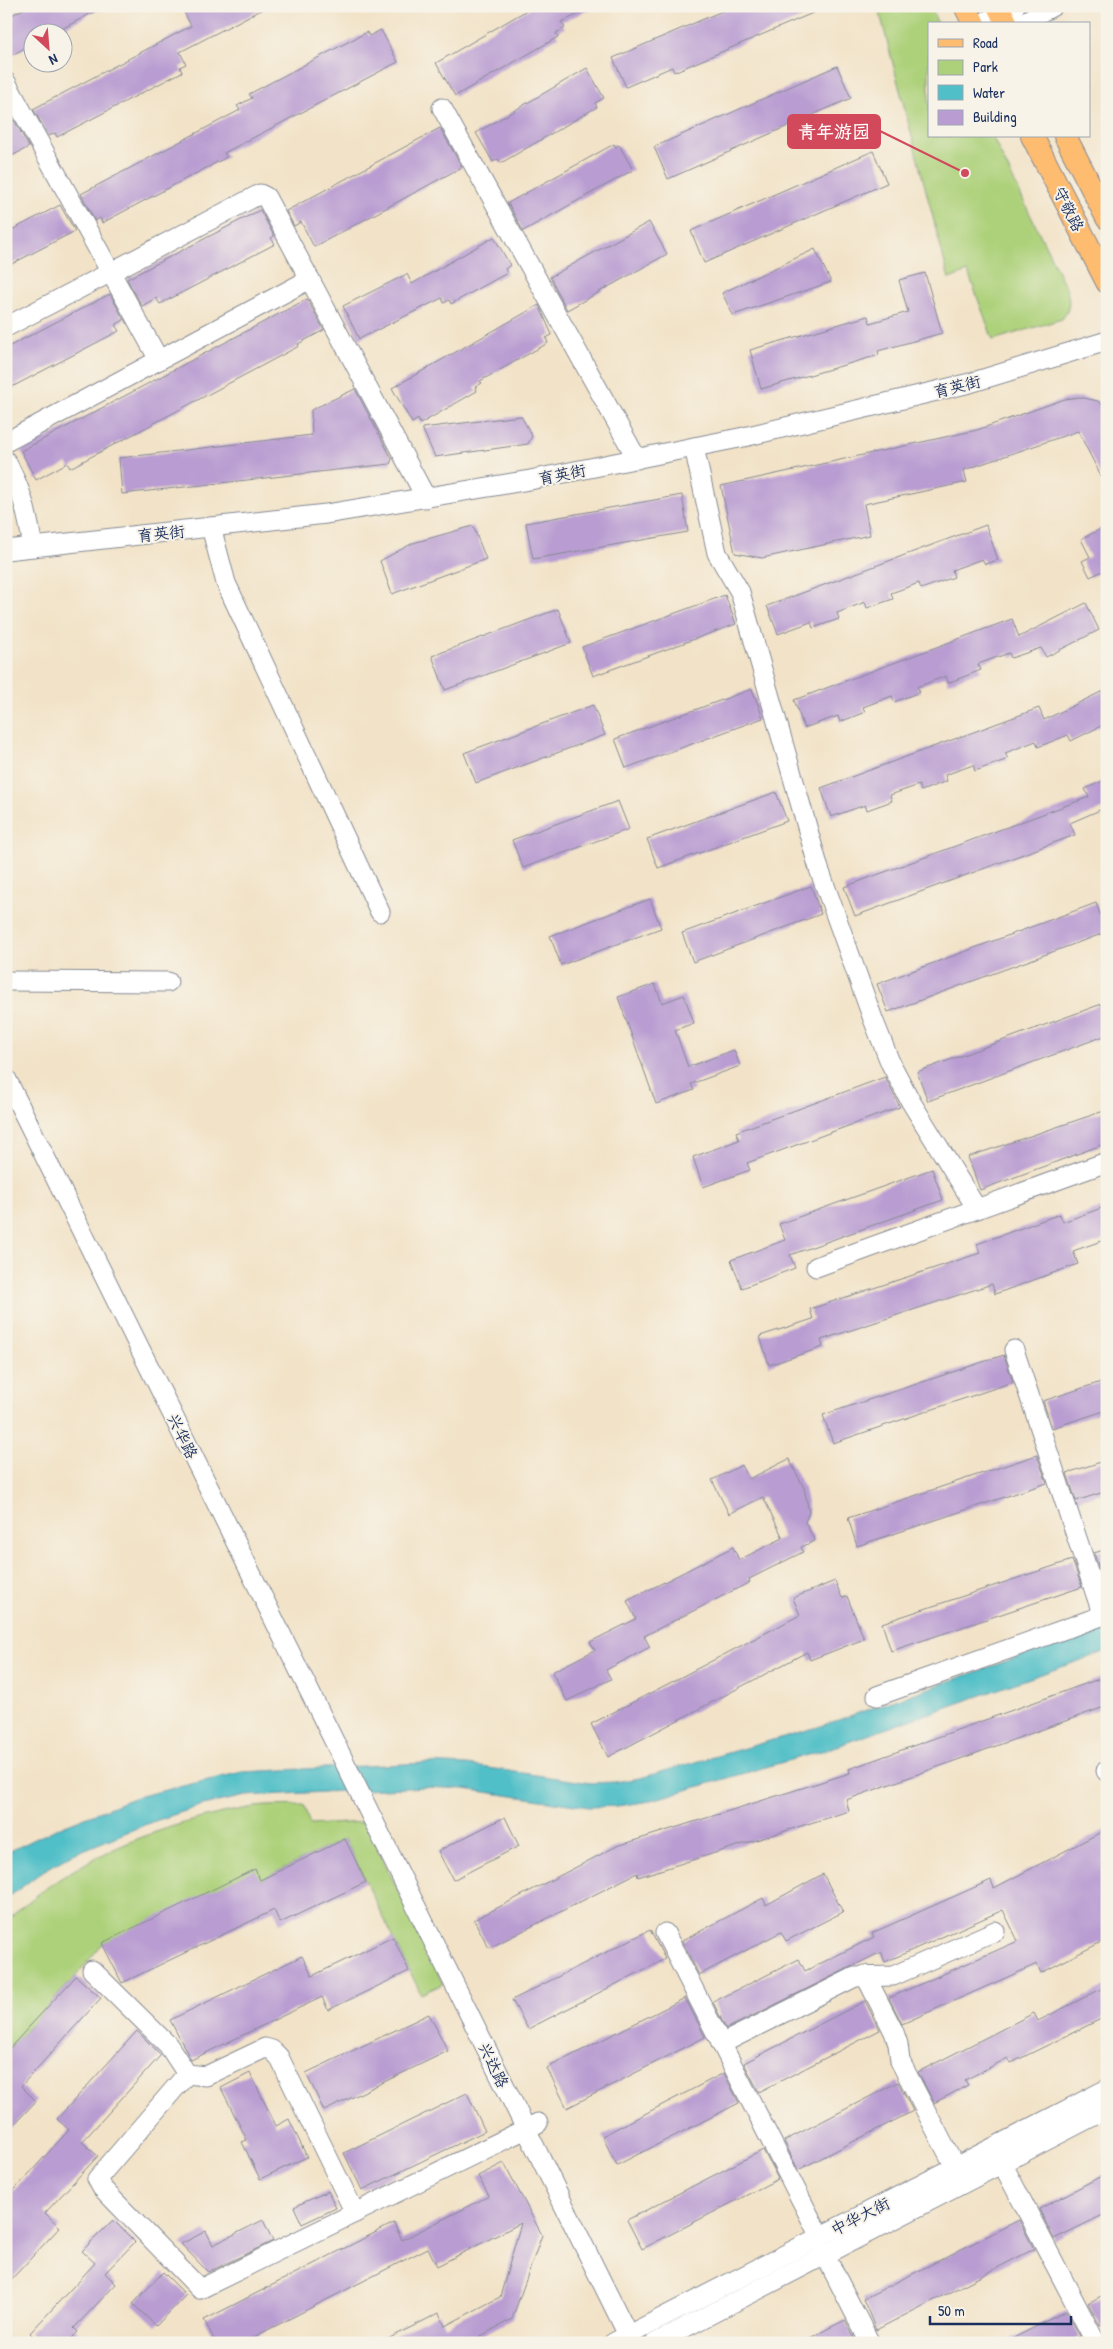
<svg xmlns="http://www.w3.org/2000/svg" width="1113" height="2349" viewBox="0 0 1113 2349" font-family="'Patrick Hand','LXGW WenKai TC',sans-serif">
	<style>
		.green { fill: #add17a; stroke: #64806c }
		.water { fill: #51bfc7; stroke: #367792 }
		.building { fill: #b99dd2 }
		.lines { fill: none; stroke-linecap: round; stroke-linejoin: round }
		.minor-casing { stroke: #868993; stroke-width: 21 }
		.major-casing { stroke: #868993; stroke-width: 24 }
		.minor { stroke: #fff; stroke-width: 19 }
		.major { stroke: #fdbc70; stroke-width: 22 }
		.labels { text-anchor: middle; stroke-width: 4; stroke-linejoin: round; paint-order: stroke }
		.street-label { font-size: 16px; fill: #1b2f5e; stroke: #f7f3e8 }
		.leader { fill: none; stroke: #d1495b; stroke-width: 2 }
		.callout-dot { fill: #d1495b; stroke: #f7f3e8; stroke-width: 2 }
		.callout { fill: #d1495b; stroke: #d1495b; stroke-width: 2 }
		.callout-label { font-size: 18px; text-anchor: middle; font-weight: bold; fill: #fff }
	</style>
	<rect width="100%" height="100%" fill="#f7f3e8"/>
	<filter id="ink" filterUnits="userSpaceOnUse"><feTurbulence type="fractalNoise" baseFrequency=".02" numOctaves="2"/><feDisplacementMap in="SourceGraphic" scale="10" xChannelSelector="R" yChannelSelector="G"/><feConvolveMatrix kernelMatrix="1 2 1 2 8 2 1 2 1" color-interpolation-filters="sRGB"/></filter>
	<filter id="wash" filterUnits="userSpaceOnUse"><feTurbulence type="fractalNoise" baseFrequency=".0096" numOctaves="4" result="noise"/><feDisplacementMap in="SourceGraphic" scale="20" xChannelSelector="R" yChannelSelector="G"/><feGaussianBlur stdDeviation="1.12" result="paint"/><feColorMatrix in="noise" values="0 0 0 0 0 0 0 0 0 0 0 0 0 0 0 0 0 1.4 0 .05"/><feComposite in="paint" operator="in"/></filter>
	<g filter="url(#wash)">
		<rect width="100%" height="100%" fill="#f2e3c8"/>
		<g class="green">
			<path d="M878,6H930L938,24H929V136H992L1067,290C1070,303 1070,309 1062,319L993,340L968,272L949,279Z"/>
			<path d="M304,1805L310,1825L365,1822L443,1984L421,1994L345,1839L260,1880L103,1943L76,1976L6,2052V1922C70,1858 166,1821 255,1807C270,1805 288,1806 304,1805Z"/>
		</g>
		<polygon class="water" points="1107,1626 1107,1651 825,1750 645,1802 617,1806 589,1807 464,1789 424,1787 246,1796 203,1805 149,1823 71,1855 43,1871 6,1899 6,1853 60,1827 136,1797 242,1772 424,1763 467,1765 591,1783 615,1782 640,1778 818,1727"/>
		<g id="blocks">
			<g class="building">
				<polygon points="29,6 105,6 56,32 54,27 44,32 32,32 32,44 12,55 6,44 6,18"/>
				<polygon points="181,6 268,6 180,52 186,64 180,67 182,72 57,137 55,133 49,136 33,109 191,26"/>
				<polygon points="534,6 598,6 561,22 565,28 556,33 558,37 455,96 436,63"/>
				<polygon points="734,6 827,7 674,72 672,67 626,87 613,58"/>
				<polygon points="381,30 398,62 224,153 227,157 102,223 100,218 95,221 81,194 240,110 237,106 252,98 249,94 367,32 369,36"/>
				<polygon points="837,66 851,98 668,179 654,147"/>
				<polygon points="587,68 604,98 595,103 597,107 501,163 498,159 493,162 476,133"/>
				<polygon points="14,120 29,147 6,159 6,125"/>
				<polygon points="440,128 462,167 314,247 301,222 294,226 286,211"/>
				<polygon points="614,144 616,147 619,145 633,170 523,231 508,203"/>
				<polygon points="873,151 887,183 704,263 691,231"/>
				<polygon points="60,205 75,231 6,267 6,233"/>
				<polygon points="260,210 274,236 271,238 275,244 160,304 156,298 142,306 127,279"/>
				<polygon points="649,222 667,254 567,310 550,277"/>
				<polygon points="494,237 510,265 505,269 507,273 451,304 449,300 444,303 442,298 359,339 343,306 407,274 412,284"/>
				<polygon points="815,249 831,282 733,315 722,293"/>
				<polygon points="925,273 942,333 878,351 879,355 761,389 750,350 868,316 870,323 908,312 899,280"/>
				<polygon points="110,294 124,320 115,325 119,331 6,390 6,348"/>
				<polygon points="307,299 324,330 298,344 299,346 70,468 67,463 36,480 21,451"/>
				<polygon points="539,305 552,335 546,338 548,343 480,381 482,383 475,387 477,391 420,424 418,419 412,423 392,388"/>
				<polygon points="355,389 392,459 390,464 122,494 119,458 312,435 311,410"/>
				<polygon points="1079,397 1098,401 1107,409 1107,488 1078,431 964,470 967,482 864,504 870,535 762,558 735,553 721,486 977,430 1065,399"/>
				<polygon points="521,416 532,436 528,444 435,457 422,428"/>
				<polygon points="682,495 688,532 533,559 526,523"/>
				<polygon points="986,525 998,560 985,564 982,559 952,570 954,577 921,589 919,583 891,593 893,599 867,608 865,602 837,613 839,619 813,628 811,622 778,634 767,606"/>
				<polygon points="473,526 486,559 392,594 380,561 413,543"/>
				<polygon points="1107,526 1107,569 1090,577 1082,561 1090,557 1081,539"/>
				<polygon points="725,595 736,624 593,676 582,647"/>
				<polygon points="1086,603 1099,630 1046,657 1041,648 1011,658 1009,653 978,664 981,670 948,683 946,676 917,687 920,692 894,702 892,696 863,707 865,712 840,722 838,716 804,728 794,700 1012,619 1019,637"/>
				<polygon points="558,609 571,643 445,690 432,656"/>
				<polygon points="752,689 763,718 626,768 615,739"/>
				<polygon points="1107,689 1107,723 1071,741 1068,735 1038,747 1036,741 1005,753 1008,759 975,771 973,765 945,775 947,781 921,791 919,785 890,795 892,801 867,810 865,805 831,817 821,788 1039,708 1044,720"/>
				<polygon points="593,705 605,735 476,783 464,753"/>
				<polygon points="1107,779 1107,807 1070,823 1075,835 855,916 844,887 1089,797 1085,789"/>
				<polygon points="776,792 787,821 658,868 647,839"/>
				<polygon points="618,801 629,829 523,868 512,840"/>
				<polygon points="811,886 821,914 693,962 682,933"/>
				<polygon points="650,899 661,928 561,965 550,936"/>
				<polygon points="1096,903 1107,932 888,1012 877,984"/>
				<polygon points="655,984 662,1003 684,995 694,1023 675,1030 688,1067 734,1050 740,1066 691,1084 694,1090 656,1104 618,997"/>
				<polygon points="1107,1002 1107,1035 928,1101 917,1072"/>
				<polygon points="885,1077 900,1107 747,1163 750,1170 703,1187 693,1157 739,1140 736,1132"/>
				<polygon points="1107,1110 1107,1143 980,1190 968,1157"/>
				<polygon points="932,1169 943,1200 790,1255 795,1268 742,1288 731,1260 785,1240 779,1224"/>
				<polygon points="1107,1206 1107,1239 1073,1251 1078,1264 995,1294 992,1284 821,1340 823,1347 769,1365 760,1336 813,1319 810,1309 980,1253 977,1244 1060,1214 1063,1222"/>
				<polygon points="1004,1355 1013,1382 833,1443 823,1415"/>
				<polygon points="1107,1380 1107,1410 1052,1428 1043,1401"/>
				<polygon points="1037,1455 1047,1483 857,1546 848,1518"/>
				<polygon points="789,1459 804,1488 809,1512 805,1522 815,1541 801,1547 803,1552 749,1579 750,1582 644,1636 650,1647 606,1670 611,1679 567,1701 552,1672 595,1650 590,1642 636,1619 627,1601 733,1547 739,1560 783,1538 763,1497 729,1514 712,1480 742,1465 749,1479"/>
				<polygon points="1107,1460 1107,1491 1076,1501 1067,1473"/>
				<polygon points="1107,1549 1107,1579 1103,1580 1094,1553"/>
				<polygon points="1072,1560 1082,1587 891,1651 882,1623"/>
				<polygon points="835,1581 842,1598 847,1596 864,1639 810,1660 807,1652 608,1757 591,1724 800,1615 793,1598"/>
				<polygon points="1107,1676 1107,1706 846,1800 849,1811 638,1877 637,1873 489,1948 474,1920 617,1846 850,1773 849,1769"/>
				<polygon points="505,1817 519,1846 453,1880 438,1851"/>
				<polygon points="1107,1829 1107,1939 1041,1973 1037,1964 902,2024 889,1998 1018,1941 1003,1910 885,1962 881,1952 726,2029 713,2002 799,1959 805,1971 874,1937 872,1933 991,1880 994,1888"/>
				<polygon points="345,1839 366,1882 280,1923 274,1910 122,1983 102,1943 255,1869 260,1880"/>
				<polygon points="823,1874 843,1912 786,1941 781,1932 699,1975 682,1941 763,1898 766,1905"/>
				<polygon points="650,1930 665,1959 528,2029 512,2000"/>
				<polygon points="393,1937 409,1971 328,2010 322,1997 191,2060 170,2020 302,1956 312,1976"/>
				<polygon points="76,1976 101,1998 21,2086 36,2101 6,2133 6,2052"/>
				<polygon points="1107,1986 1107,2016 1011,2063 1008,2058 965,2080 968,2085 934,2103 918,2072 1034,2013 1038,2021"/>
				<polygon points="685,1998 705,2037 567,2108 547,2068"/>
				<polygon points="865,2001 880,2030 759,2092 744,2063"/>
				<polygon points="429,2014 448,2051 324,2111 306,2073"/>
				<polygon points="137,2031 161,2055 82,2142 98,2156 45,2213 60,2227 6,2285 6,2199 69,2130 57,2119"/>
				<polygon points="250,2073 276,2126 289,2119 307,2157 260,2179 242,2142 247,2140 221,2088"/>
				<polygon points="724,2073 739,2103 617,2165 602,2136"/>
				<polygon points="898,2082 913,2111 798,2170 784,2141"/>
				<polygon points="467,2093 485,2131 362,2190 344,2153"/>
				<polygon points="763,2150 778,2179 642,2249 627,2220"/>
				<polygon points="504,2163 542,2235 512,2319 468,2343 380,2343 439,2313 445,2326 500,2297 521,2223 437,2266 428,2248 242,2343 216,2343 204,2320 394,2223 402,2240 489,2196 478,2176"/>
				<polygon points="1107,2173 1107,2213 1054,2239 1039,2209"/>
				<polygon points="328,2191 336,2208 302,2224 294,2207"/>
				<polygon points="113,2220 135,2242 105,2273 116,2284 74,2328 78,2332 67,2343 40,2343 30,2333 95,2263 82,2251"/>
				<polygon points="263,2220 273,2241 208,2272 181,2244 206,2231 213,2245"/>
				<polygon points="1019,2220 1034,2249 876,2330 863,2299"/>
				<polygon points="163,2272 186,2295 156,2326 133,2304"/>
				<polygon points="1107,2293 1107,2323 1100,2326 1088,2303"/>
				<polygon points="1066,2311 1080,2336 1067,2343 1004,2343"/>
				<polygon points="845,2320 857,2343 800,2343"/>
			</g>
		</g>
	</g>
	<g filter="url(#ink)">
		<use href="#blocks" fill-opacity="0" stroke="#868993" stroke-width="1"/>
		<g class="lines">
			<g class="minor-casing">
				<g id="minor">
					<polyline points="981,24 1015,6"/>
					<polyline points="1020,24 1053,6"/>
					<polyline points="6,82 159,360"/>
					<polyline points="442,108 637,459"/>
					<polyline points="6,327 260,194 266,197 426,498"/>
					<polyline points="6,442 310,279"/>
					<polyline points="694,447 717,553 740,592 819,869 873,1019 890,1062 911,1102 977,1209"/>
					<path d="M6,461C23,493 27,512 33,547"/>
					<polyline points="211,527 226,583 380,912"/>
					<polyline points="6,550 326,514 530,480 744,437 970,383 1107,341"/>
					<polyline points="6,981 168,982"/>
					<polyline points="6,1078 628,2335"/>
					<polyline points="816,1267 1107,1162"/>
					<polyline points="1014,1350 1103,1616"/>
					<polyline points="877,1696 1107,1614"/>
					<polyline points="1106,1771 1107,1772"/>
					<polyline points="665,1933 820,2237"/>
					<polyline points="92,1970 168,2045 187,2074"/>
					<polyline points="865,1975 894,2032 898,2044 900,2061 955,2167"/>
					<polyline points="721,2044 855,1977 893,1976 995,1931"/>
					<polyline points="187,2074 97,2179 102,2188 200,2289 538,2123"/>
					<polyline points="187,2074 206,2076 265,2048 272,2050 279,2057 355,2213"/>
					<polyline points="1002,2163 1096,2343"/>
					<polyline points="825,2255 870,2343"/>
					<polyline points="613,2343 1107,2089"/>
					<polyline points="655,2343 1107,2109"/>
				</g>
			</g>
			<g class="major-casing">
				<g id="major">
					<polyline points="965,6 974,24"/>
					<polyline points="998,6 1007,24"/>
					<polyline points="1032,136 1107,282"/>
					<polyline points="1065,136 1107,218"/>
				</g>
			</g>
			<use href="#minor" class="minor"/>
			<use href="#major" class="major"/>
		</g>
	</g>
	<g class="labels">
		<g class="street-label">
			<text transform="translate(1069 209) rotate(63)" y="6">守敬路</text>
			<text transform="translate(957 386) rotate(-14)" y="6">育英街</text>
			<text transform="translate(562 474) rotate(-11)" y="6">育英街</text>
			<text transform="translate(161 533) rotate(-6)" y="6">育英街</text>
			<text transform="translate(183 1436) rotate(64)" y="6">兴华路</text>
			<text transform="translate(494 2065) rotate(64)" y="6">兴达路</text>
			<text transform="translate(860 2216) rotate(-27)" y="6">中华大街</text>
		</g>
	</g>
	<path class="leader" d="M965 173L880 131"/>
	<circle class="callout-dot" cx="965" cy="173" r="5"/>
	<rect class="callout" x="788" y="115" width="92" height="33" rx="5"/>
	<g class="callout-label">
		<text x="834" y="138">青年游园</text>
	</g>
	<rect width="1113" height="2349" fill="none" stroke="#f7f3e8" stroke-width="25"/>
	<rect x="928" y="22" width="162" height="115" fill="#f7f3e8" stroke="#9fa5b1"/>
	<rect x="938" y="39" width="25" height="8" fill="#fdbc70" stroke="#9fa5b1"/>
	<text x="973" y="48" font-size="15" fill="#1b2f5e">Road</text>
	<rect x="938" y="60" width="25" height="15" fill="#add17a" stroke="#9fa5b1"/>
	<text x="973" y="72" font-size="15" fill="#1b2f5e">Park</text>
	<rect x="938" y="85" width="25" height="15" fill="#51bfc7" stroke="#9fa5b1"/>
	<text x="973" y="98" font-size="15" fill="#1b2f5e">Water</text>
	<rect x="938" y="110" width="25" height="15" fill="#b99dd2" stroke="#9fa5b1"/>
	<text x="973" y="122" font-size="15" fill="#1b2f5e">Building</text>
	<g transform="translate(48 48) rotate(154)"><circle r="24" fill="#f7f3e8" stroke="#9fa5b1"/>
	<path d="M0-4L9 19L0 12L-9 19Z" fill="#d1495b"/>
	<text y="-8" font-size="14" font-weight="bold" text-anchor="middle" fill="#1b2f5e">N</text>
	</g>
	<path d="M930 2316v8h141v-8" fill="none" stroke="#1b2f5e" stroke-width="2.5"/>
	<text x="938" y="2316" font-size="15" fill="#1b2f5e" stroke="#f7f3e8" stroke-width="4" paint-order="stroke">50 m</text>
</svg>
